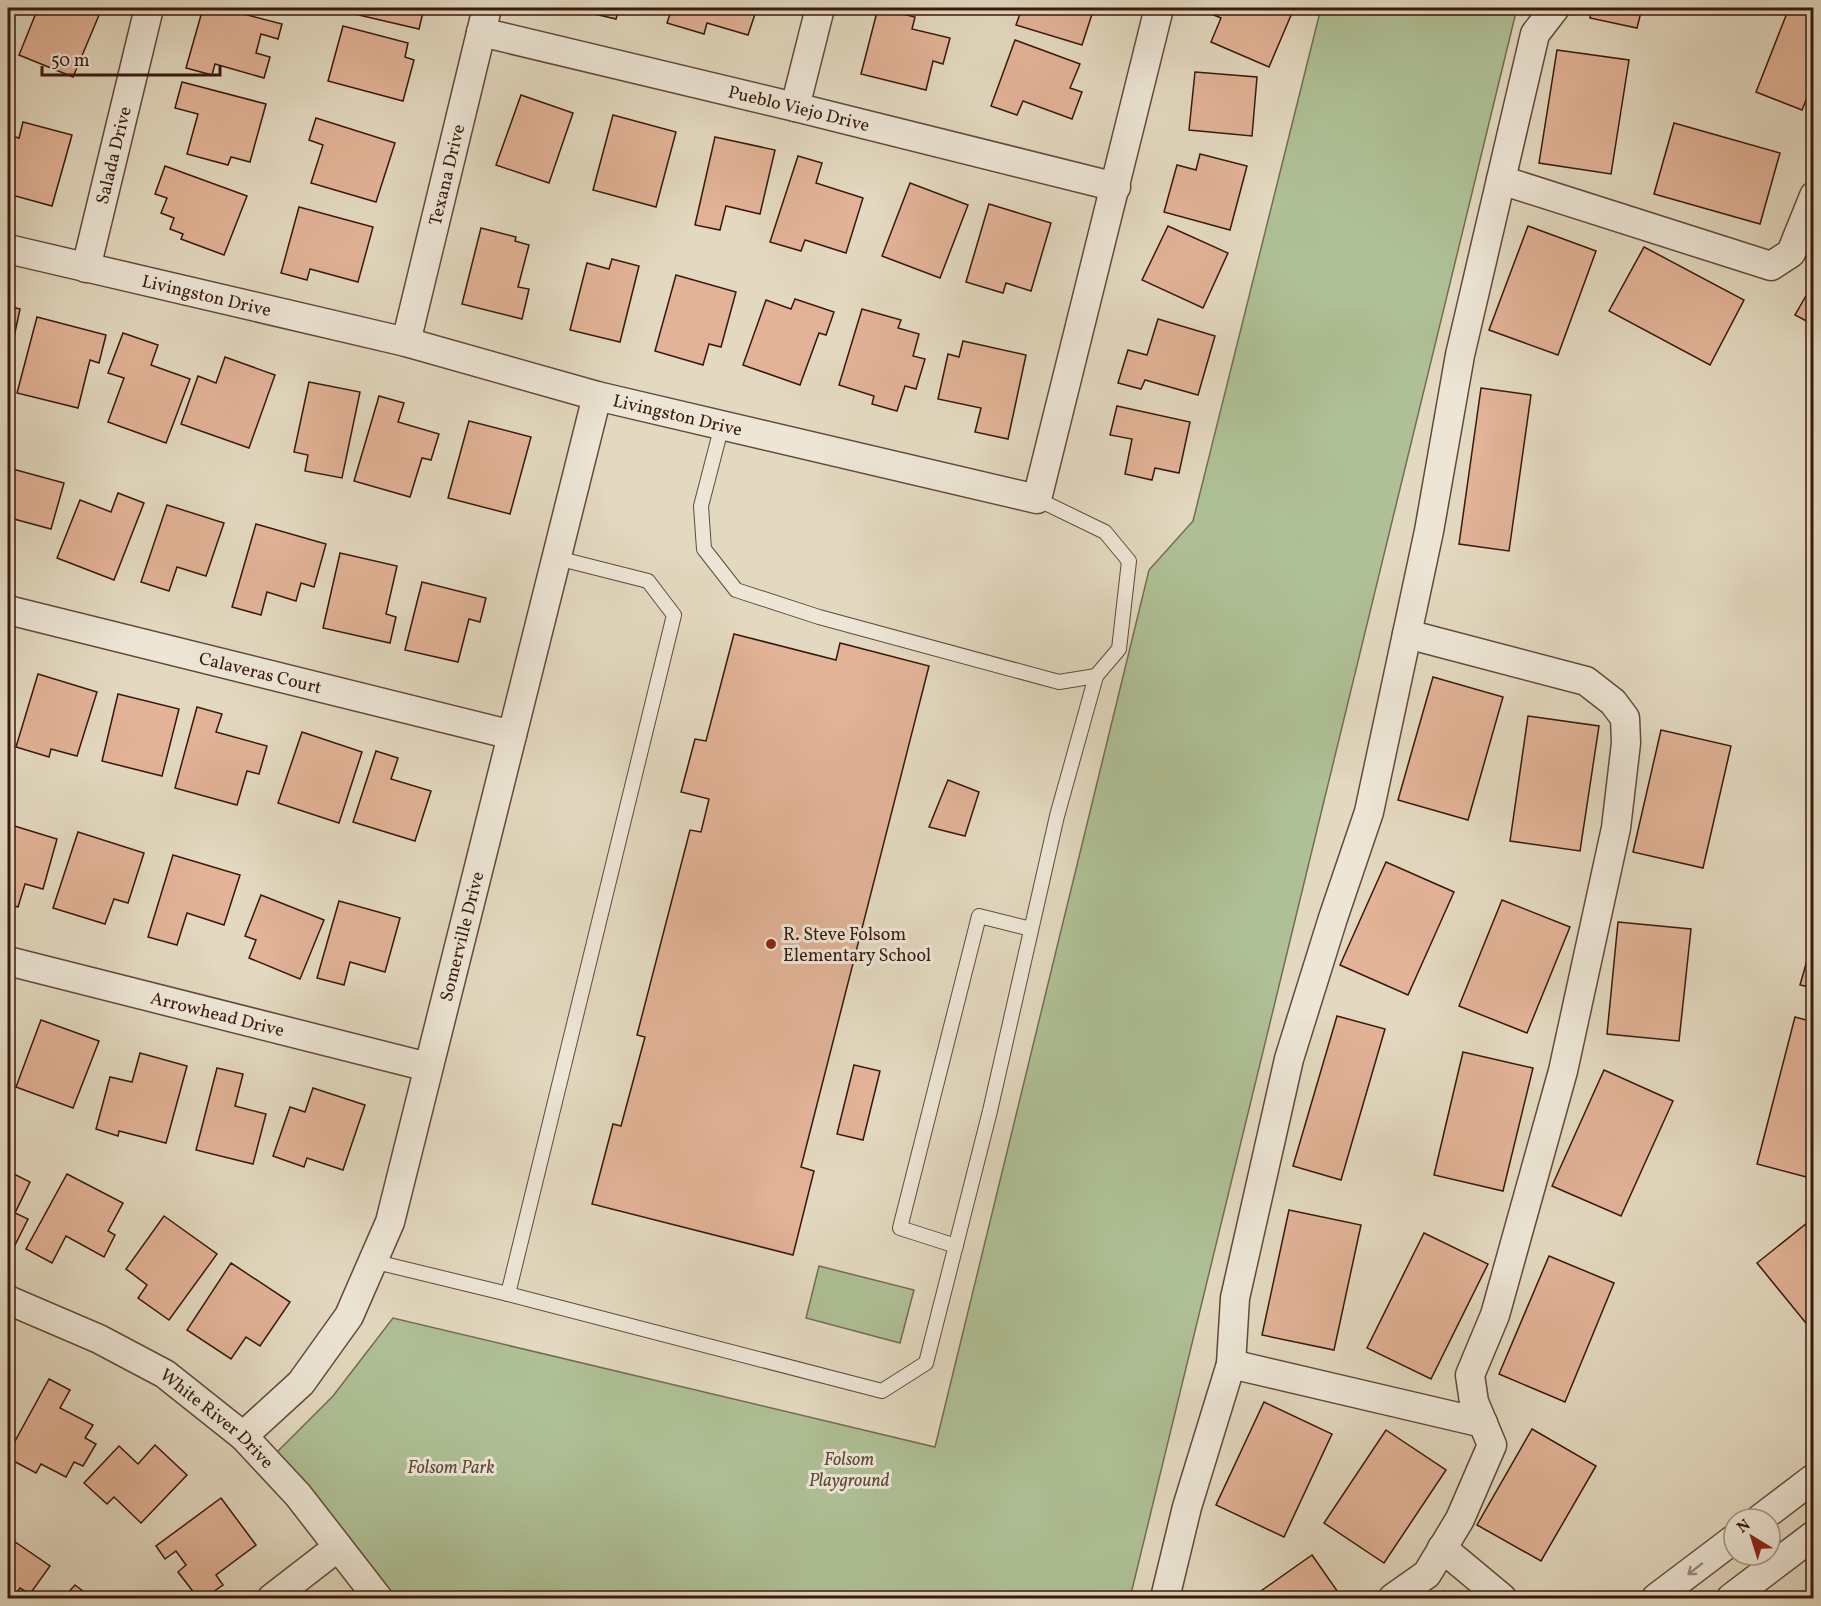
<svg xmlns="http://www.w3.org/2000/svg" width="1821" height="1606" viewBox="0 0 1821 1606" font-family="Vollkorn,serif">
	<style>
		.green { fill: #afc096; stroke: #746c52; stroke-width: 1.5 }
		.building { fill: #e2b397; stroke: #38190d; stroke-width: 1.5 }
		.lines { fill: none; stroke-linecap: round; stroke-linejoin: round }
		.service-casing { stroke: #63493a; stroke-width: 16 }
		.minor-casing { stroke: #63493a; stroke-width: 31 }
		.service { stroke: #ede6d6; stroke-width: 14 }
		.minor { stroke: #ede6d6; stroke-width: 28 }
		.oneway { stroke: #9c8a7c }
		.poi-dot { fill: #8f2418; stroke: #ede6d6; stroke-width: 2 }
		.labels { text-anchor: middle; stroke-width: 6; stroke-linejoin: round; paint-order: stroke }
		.street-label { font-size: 18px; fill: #38190d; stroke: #ede6d6 }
		.poi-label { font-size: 18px; fill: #38190d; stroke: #ede6d6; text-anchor: start }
		.park-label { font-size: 18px; font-style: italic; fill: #5c4b36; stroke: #ede6d6 }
	</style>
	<rect width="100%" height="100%" fill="#e3d9c0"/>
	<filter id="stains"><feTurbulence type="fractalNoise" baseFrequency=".00333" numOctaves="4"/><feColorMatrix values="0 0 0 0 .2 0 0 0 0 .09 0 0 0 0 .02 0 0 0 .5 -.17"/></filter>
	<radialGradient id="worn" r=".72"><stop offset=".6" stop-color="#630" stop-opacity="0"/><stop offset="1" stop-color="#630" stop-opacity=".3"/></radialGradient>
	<g class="green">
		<polygon points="1321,8 1517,8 1130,1598 387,1598 273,1456 333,1396 393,1318 935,1447 1149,570 1193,521"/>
		<polygon points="819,1266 914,1290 900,1343 806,1318"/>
	</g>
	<g class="building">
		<polygon points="38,8 62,8 70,11 71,8 102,8 73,77 19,55"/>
		<polygon points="203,8 221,8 282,24 278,39 261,34 256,53 270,57 264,78 215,64 212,75 186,68"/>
		<polygon points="351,8 424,8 419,29 350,13"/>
		<polygon points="569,8 619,8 616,19"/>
		<polygon points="672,8 757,8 748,35 707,23 704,34 667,23"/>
		<polygon points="878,8 915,17 912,29 950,38 943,64 933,61 926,90 861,74"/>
		<polygon points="1022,8 1094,8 1082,45 1016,25"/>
		<polygon points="1211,8 1278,8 1292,13 1269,67 1211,42 1221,18 1209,13"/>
		<polygon points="1592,8 1642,8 1637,28 1590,18"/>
		<polygon points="1789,8 1814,8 1814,80 1802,110 1756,92"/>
		<polygon points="343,26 408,43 405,57 414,60 403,101 328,81"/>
		<polygon points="1015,40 1080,64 1070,88 1082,92 1072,119 1023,101 1017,115 991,106"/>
		<polygon points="1557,50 1629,60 1611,174 1539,163"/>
		<polygon points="1195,72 1257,77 1252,136 1189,130"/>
		<polygon points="182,82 266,104 250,162 231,157 228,165 187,154 198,114 175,108"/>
		<polygon points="521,95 573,113 549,183 496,165"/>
		<polygon points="613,115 676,132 656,207 593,190"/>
		<polygon points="316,118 395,143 376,202 311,183 323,145 309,140"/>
		<polygon points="23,122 72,135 52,206 8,194 8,135 19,138"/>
		<polygon points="1674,123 1780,153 1760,224 1654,194"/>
		<polygon points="715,137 775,150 760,214 726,206 720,230 695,225"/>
		<polygon points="1200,154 1247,166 1230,230 1164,212 1177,165 1196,170"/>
		<polygon points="798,156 822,163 816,183 863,198 846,253 805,240 801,251 770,242"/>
		<polygon points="165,166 247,196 224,255 181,239 183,234 170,229 174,218 161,213 167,198 155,194"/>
		<polygon points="910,183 968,205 940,278 882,256"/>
		<polygon points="989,204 1051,223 1031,291 1006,283 1003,293 966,282"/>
		<polygon points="299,207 373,227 358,282 310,269 307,280 281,273"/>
		<polygon points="1168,226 1228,253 1203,308 1142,280"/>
		<polygon points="1528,226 1596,251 1558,355 1489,330"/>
		<polygon points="481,228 516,237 515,241 529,245 518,287 529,289 522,319 462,304"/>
		<polygon points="1644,247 1744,300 1710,365 1609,311"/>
		<polygon points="612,259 639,266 620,342 570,330 587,263 609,269"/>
		<polygon points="676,275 736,292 721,347 709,344 703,365 655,351"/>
		<polygon points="1814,282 1814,325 1795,315"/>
		<polygon points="795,299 834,312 826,335 819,333 800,385 743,365 766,300 791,309"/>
		<polygon points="8,306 20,309 8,365"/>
		<polygon points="862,309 901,320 898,328 919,334 913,356 925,359 916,389 905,386 897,411 872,404 874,396 839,385"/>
		<polygon points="37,317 106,335 99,363 90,360 78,408 17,393"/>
		<polygon points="1158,319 1215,336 1198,395 1145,380 1141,389 1118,383 1128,350 1147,355"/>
		<polygon points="123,333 158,345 151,365 190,379 166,443 108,422 124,378 108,373"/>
		<polygon points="963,341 1026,355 1008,439 975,432 981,408 938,399 948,354 959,357"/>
		<polygon points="225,357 275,375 249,448 181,424 198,376 216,383"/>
		<polygon points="309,382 360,392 342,478 305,471 308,455 294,452"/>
		<polygon points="1481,388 1531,395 1509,551 1459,544"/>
		<polygon points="379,396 404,403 398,422 439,434 431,460 422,458 410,497 354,481"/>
		<polygon points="1117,406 1190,422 1179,473 1155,468 1152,480 1125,474 1132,439 1110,435"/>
		<polygon points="469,421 531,437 510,514 448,498"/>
		<polygon points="9,468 64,483 51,529 10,518 8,526"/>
		<polygon points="118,493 144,503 114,580 57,558 80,500 111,512"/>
		<polygon points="167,505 224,523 206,576 177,567 169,591 141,582"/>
		<polygon points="256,524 326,544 314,587 301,583 296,601 267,592 261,615 232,607"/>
		<polygon points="340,553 397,566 386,614 396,617 390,643 323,628"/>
		<polygon points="422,582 486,598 480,622 469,619 458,662 405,650"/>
		<polygon points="734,634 836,660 840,643 929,666 801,1167 814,1171 793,1255 592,1204 613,1124 621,1126 645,1037 637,1035 690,830 701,832 709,799 681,792 695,739 706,741"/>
		<polygon points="38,674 97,692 77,756 51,749 49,757 16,747"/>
		<polygon points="1433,677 1503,697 1468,820 1398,800"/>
		<polygon points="118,694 179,709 162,776 102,761"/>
		<polygon points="197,707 222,714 216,732 267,746 259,774 247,771 237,805 175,788"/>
		<polygon points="1528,716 1599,726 1580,851 1510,841"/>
		<polygon points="1661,730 1731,746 1703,868 1633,852"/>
		<polygon points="302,732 362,752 339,823 278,803"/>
		<polygon points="376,751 398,758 391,779 431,791 415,841 353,822"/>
		<polygon points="948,780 979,792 965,836 929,827"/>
		<polygon points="8,824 57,839 43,889 25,884 18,907 8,904"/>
		<polygon points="78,832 144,853 128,903 114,899 105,924 53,908"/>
		<polygon points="173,855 240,875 224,925 187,913 177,945 148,937"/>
		<polygon points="1386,862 1454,892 1408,995 1340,965"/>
		<polygon points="261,895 324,920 300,979 249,958 256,940 245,936"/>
		<polygon points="1502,900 1570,927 1527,1033 1459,1006"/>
		<polygon points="339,901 400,918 385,972 350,962 344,985 317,978"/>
		<polygon points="1618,922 1691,929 1679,1041 1607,1034"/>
		<polygon points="1814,936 1814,988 1800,985"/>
		<polygon points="1337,1016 1385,1029 1341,1180 1293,1166"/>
		<polygon points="1795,1017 1814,1022 1814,1179 1757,1164"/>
		<polygon points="41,1020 99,1041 73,1108 16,1087"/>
		<polygon points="1463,1052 1533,1068 1503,1191 1434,1175"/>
		<polygon points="140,1053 187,1066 166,1143 119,1131 118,1136 96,1129 110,1077 132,1082"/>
		<polygon points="854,1065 880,1071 863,1140 837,1134"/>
		<polygon points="217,1068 243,1074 235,1106 266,1114 253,1164 196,1150"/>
		<polygon points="1604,1070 1673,1101 1621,1216 1552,1186"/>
		<polygon points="313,1088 365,1105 343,1170 307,1158 304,1167 273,1156 290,1107 305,1112"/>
		<polygon points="8,1171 30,1182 15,1213 28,1219 14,1247 8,1244"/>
		<polygon points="67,1174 123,1203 108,1231 115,1235 104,1257 66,1236 52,1263 26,1249"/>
		<polygon points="1289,1210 1361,1225 1334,1350 1262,1335"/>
		<polygon points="164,1216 217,1254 169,1320 138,1298 147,1285 126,1269"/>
		<polygon points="1812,1219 1814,1221 1814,1333 1757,1263"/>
		<polygon points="1424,1233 1488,1264 1431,1379 1367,1348"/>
		<polygon points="1549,1256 1614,1283 1565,1402 1499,1374"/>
		<polygon points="231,1263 290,1302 260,1346 246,1337 231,1359 187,1330"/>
		<polygon points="8,1366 13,1370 8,1380"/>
		<polygon points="49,1379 70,1390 60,1408 93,1425 85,1438 96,1444 83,1466 74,1462 66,1477 41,1464 36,1473 8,1458 8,1454"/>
		<polygon points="1264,1402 1332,1434 1284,1537 1216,1505"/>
		<polygon points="1532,1429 1596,1466 1541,1561 1477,1525"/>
		<polygon points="1386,1430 1446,1470 1384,1563 1324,1523"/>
		<polygon points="155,1445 187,1475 141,1523 114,1497 107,1504 84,1483 119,1446 138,1464"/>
		<polygon points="221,1498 256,1545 216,1575 223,1585 204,1598 198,1598 178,1572 186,1565 176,1551 165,1559 156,1546"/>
		<polygon points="8,1537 50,1566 30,1594 20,1588 13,1598 8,1598"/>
		<polygon points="1312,1555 1340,1595 1335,1598 1251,1598"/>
		<polygon points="75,1585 92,1598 63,1598"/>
		<polygon points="1444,1591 1452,1598 1437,1598"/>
	</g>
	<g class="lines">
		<g class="service-casing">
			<g id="service">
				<polyline points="722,425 701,506 704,549 736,590 819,617 1059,682 1096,676"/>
				<polyline points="956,1246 900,1228 979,916 1031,929"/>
				<polyline points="372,1261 508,1294 882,1391 926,1363 990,1111 1057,816 1096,676 1119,649 1129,561 1105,532 1037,499"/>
				<polyline points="508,1294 674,615 648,581 557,558"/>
			</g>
		</g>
		<g class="minor-casing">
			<g id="minor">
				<path id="s1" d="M481,32L795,107L1116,187"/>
				<polyline points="795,107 820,8"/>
				<polyline points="1501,180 1771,266 1791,253 1814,196"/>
				<path id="s2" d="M8,249L406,342L597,396L1037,499L1159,8"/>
				<path id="s3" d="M86,268L149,8"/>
				<path id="s4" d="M406,342L487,8"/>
				<path id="s5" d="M8,610L512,735"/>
				<path id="s6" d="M8,961L428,1067"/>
				<path id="s7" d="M8,1300L99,1339L165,1374L243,1436L298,1495L378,1598"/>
				<polyline points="1231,1364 1483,1423"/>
				<path id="s8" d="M243,1436L301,1383L349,1316L390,1222L597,396"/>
				<polyline points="1760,1519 1814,1478"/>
				<polyline points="1442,1548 1502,1598"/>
				<polyline points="272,1598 338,1547"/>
				<polyline points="1165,1598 1187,1507 1231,1364 1235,1298 1289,1059 1333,918 1369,812 1429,531 1460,355 1535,34 1555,8"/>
				<polyline points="1393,1598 1427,1574 1460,1519 1492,1445 1474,1402 1470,1375 1495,1315 1563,1071 1616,828 1626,743 1625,718 1613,702 1586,681 1407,634"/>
				<polyline points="1656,1598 1734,1539"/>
				<polyline points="1731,1598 1814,1535"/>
			</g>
		</g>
		<use href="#service" class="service"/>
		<use href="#minor" class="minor"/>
	</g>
	<defs><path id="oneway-shaft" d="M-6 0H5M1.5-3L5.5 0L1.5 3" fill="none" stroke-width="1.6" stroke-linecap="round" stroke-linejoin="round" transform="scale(1.5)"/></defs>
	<use class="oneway" href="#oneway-shaft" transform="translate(1695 1569) rotate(142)"/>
	<circle class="poi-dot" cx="771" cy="944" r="6"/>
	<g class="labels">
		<g class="street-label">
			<text dy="6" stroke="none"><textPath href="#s1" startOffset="327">Pueblo Viejo Drive</textPath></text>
			<text dy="6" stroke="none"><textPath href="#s3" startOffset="116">Salada Drive</textPath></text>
			<text dy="6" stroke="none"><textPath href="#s4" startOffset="172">Texana Drive</textPath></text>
			<text dy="6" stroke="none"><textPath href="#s2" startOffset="204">Livingston Drive</textPath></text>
			<text dy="6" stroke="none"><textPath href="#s2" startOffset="690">Livingston Drive</textPath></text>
			<text dy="6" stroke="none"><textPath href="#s5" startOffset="260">Calaveras Court</textPath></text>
			<text dy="6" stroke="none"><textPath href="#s8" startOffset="558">Somerville Drive</textPath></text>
			<text dy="6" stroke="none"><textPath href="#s6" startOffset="216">Arrowhead Drive</textPath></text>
			<text dy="6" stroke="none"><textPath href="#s7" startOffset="242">White River Drive</textPath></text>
		</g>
		<g class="poi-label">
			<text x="783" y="940">R. Steve Folsom<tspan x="783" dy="21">Elementary School</tspan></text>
		</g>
		<g class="park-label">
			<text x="849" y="1465">Folsom<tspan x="849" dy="21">Playground</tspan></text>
			<text x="451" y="1473">Folsom Park</text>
		</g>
	</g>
	<rect width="1821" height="1606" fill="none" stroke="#e3d9c0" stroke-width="30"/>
	<rect x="9" y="9" width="1803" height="1588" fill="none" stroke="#38190d" stroke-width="3"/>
	<rect x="15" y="15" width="1791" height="1576" fill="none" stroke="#38190d" stroke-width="1.5"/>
	<g transform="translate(1752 1537) rotate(322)"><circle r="28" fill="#ede6d6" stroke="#a59486" stroke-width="1.5"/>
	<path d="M0-4.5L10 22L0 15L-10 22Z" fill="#8f2418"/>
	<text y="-9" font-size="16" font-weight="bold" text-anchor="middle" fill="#38190d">N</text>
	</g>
	<path d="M42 66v9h178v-9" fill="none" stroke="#38190d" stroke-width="3"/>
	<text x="51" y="66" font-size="18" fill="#38190d" stroke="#ede6d6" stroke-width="4.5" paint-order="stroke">50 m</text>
	<rect width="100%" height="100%" filter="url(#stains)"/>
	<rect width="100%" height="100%" fill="url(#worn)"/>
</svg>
